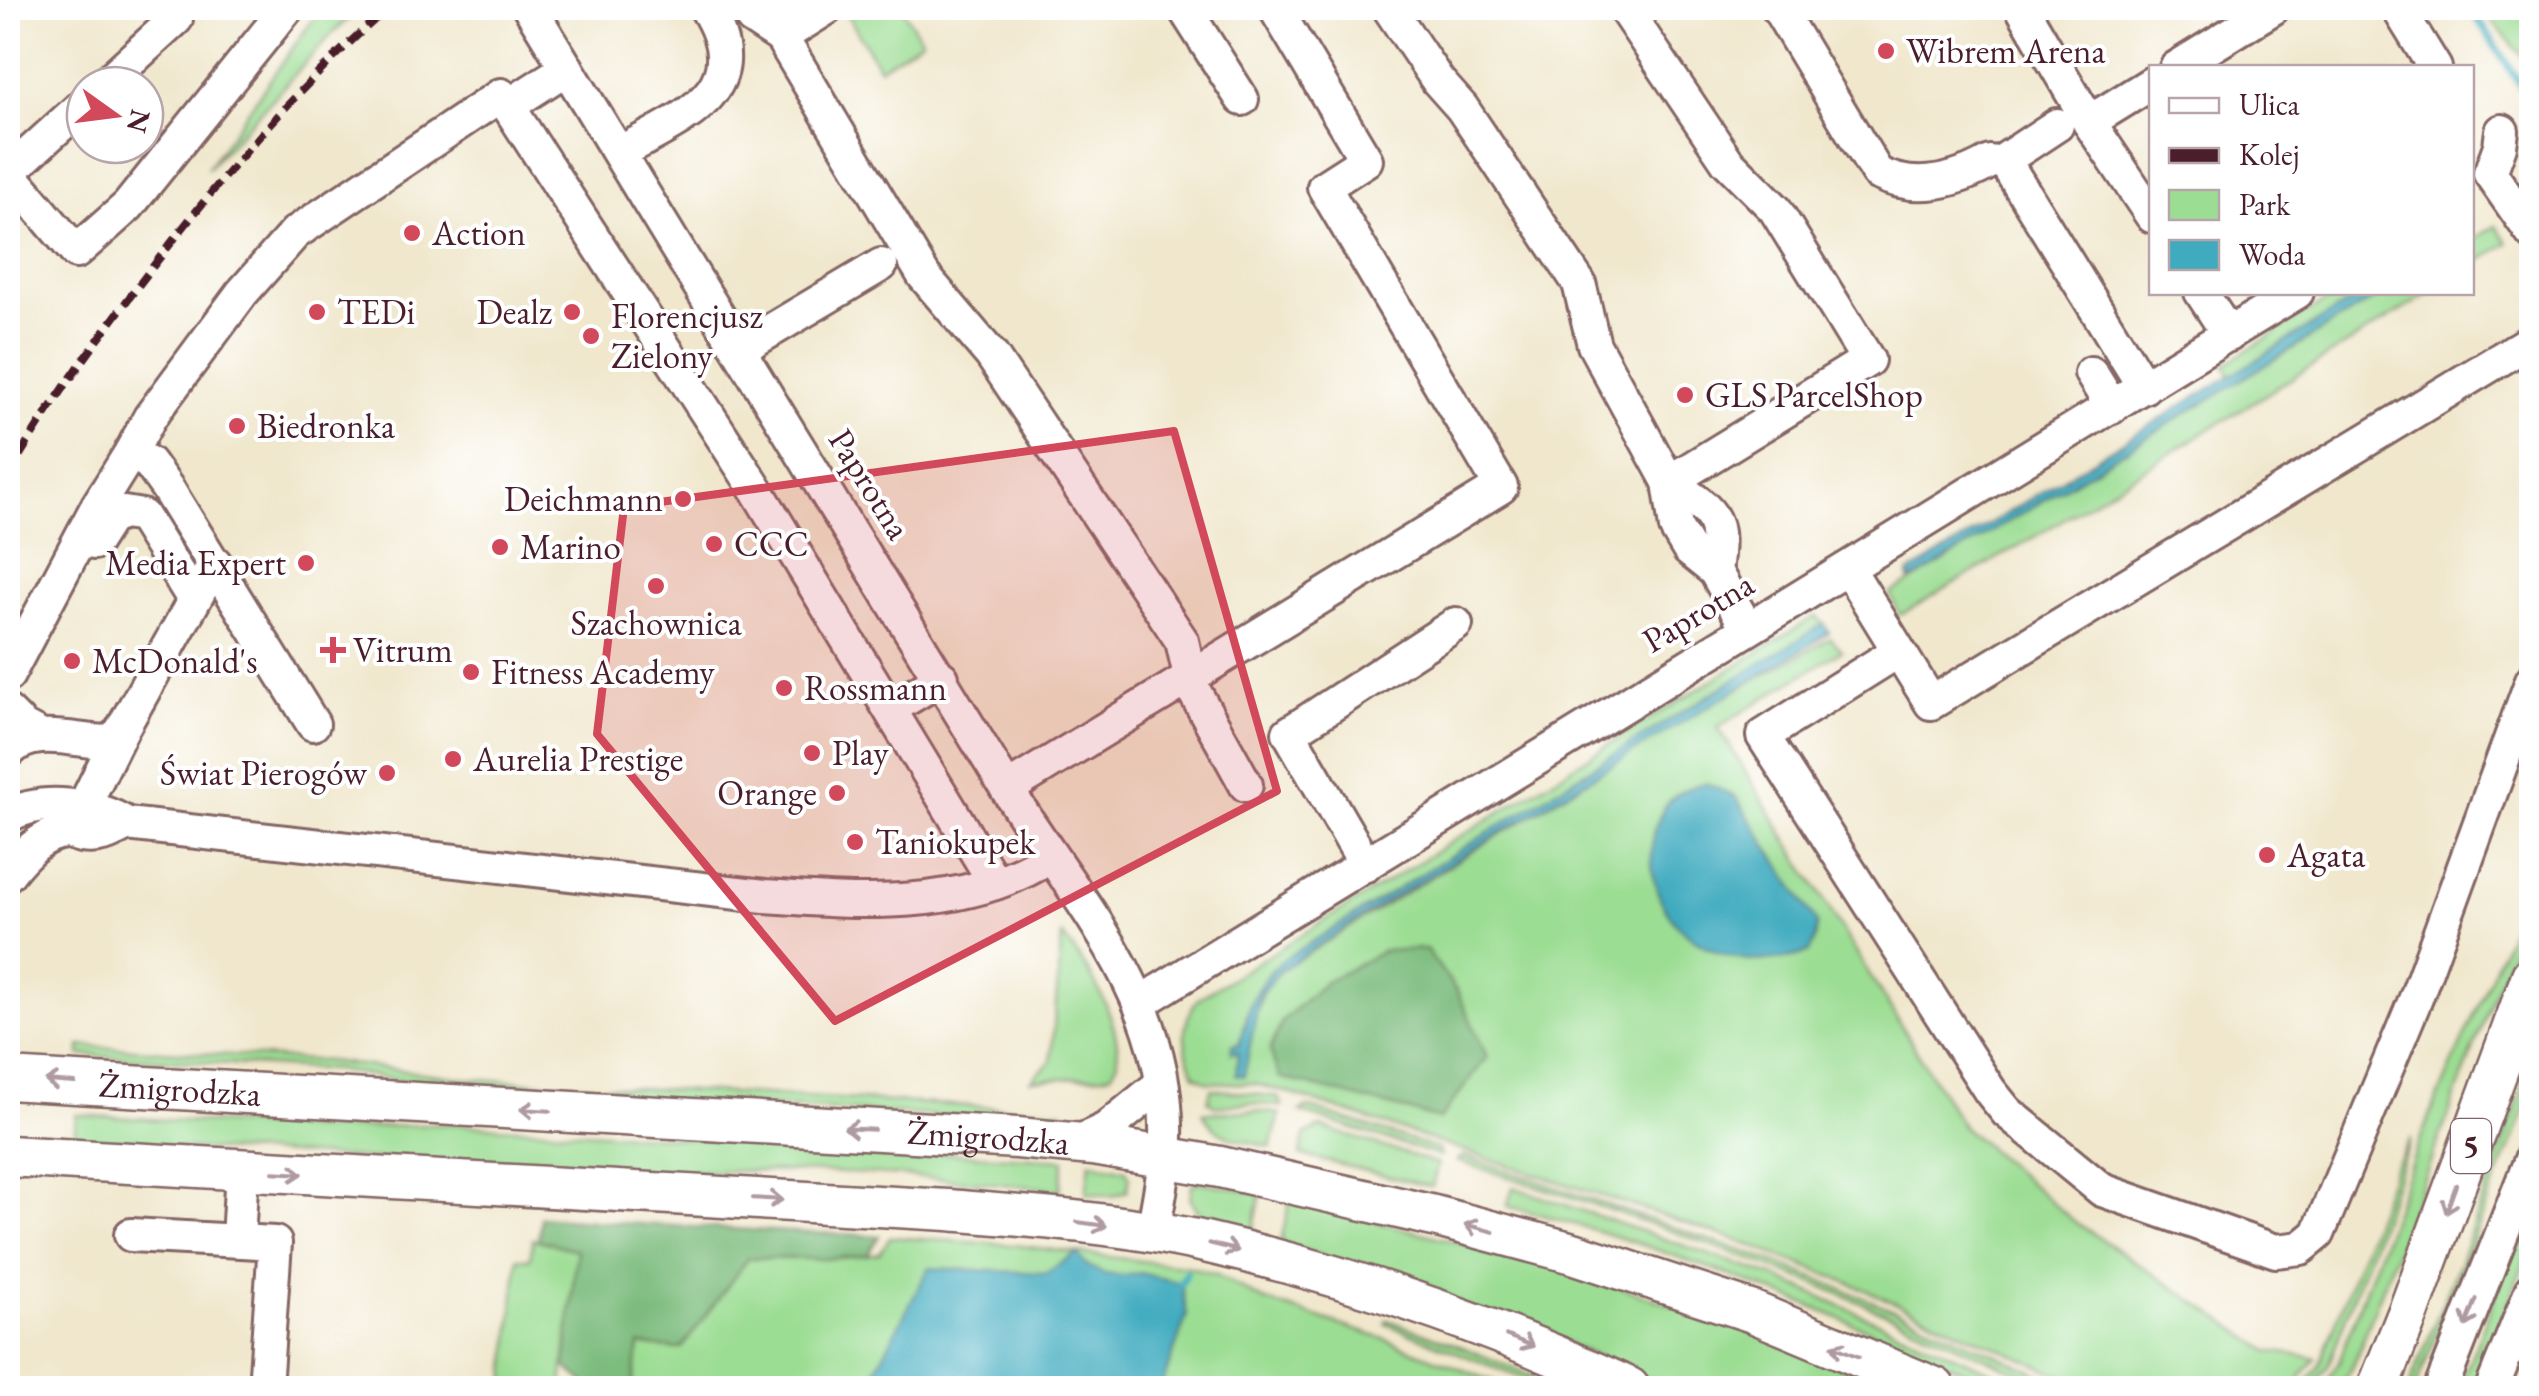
<svg xmlns="http://www.w3.org/2000/svg" width="2539" height="1396" viewBox="0 0 2539 1396" font-family="'EB Garamond',serif">
	<style>
		.green { fill: #9bdd93; stroke: #727e5f; stroke-width: 2.5 }
		.forest { fill: #7cbc7d; stroke: #636e54; stroke-width: 2.5 }
		.water { fill: #40abbf; stroke: #456575; stroke-width: 2.5 }
		.lines { fill: none; stroke-linecap: round; stroke-linejoin: round }
		.stream { stroke: #40abbf; stroke-width: 8 }
		.minor-casing { stroke: #846563; stroke-width: 38 }
		.major-casing { stroke: #846563; stroke-width: 45 }
		.minor { stroke: #fff; stroke-width: 32 }
		.major { stroke: #fff; stroke-width: 40 }
		.rail { stroke: #4a1f2b; stroke-width: 8; stroke-dasharray: 15 8; stroke-linecap: butt }
		.oneway { stroke: #ae9aa0 }
		.marked { fill: #d1495b; fill-opacity: 0.2; stroke: #d1495b; stroke-width: 8; stroke-linejoin: round }
		.poi-dot { fill: #d1495b; stroke: #fff; stroke-width: 4 }
		.labels { text-anchor: middle; stroke-width: 8; stroke-linejoin: round; paint-order: stroke }
		.shield { fill: #fff; stroke: #80626b; stroke-width: 2.5 }
		.shield-label { font-size: 32px; font-weight: bold; fill: #4a1f2b }
		.poi-label { font-size: 35px; fill: #4a1f2b; stroke: #fff; text-anchor: start }
		.street-label { font-size: 35px; fill: #4a1f2b; stroke: #fff }
	</style>
	<rect width="100%" height="100%" fill="#fff"/>
	<filter id="ink" filterUnits="userSpaceOnUse"><feTurbulence type="fractalNoise" baseFrequency=".01" numOctaves="2"/><feDisplacementMap in="SourceGraphic" scale="20" xChannelSelector="R" yChannelSelector="G"/><feConvolveMatrix kernelMatrix="1 2 1 2 8 2 1 2 1" color-interpolation-filters="sRGB"/></filter>
	<filter id="wash" filterUnits="userSpaceOnUse"><feTurbulence type="fractalNoise" baseFrequency=".0048" numOctaves="4" result="noise"/><feDisplacementMap in="SourceGraphic" scale="40" xChannelSelector="R" yChannelSelector="G"/><feGaussianBlur stdDeviation="2.25" result="paint"/><feColorMatrix in="noise" values="0 0 0 0 0 0 0 0 0 0 0 0 0 0 0 0 0 1.4 0 .05"/><feComposite in="paint" operator="in"/></filter>
	<g filter="url(#wash)">
		<rect width="100%" height="100%" fill="#f0e7cc"/>
		<g class="green">
			<polygon points="321,8 361,8 335,31 207,169"/>
			<polygon points="862,8 902,8 922,40 879,68 848,16"/>
			<polygon points="2481,8 2531,8 2531,66"/>
			<polygon points="2496,226 2508,243 2472,266 2472,240"/>
			<polygon points="2339,293 2365,293 2231,376 2225,364"/>
			<polygon points="2383,293 2430,293 2041,533 1900,615 1890,594"/>
			<path d="M1816,616L1824,624L1280,962C1252,989 1248,1009 1239,1045H1233L1236,1051L1253,1024L1265,985L1281,970L1707,706L1831,638L1841,651L1718,727L1963,1127L2074,1221L2269,1351L2316,1358L2293,1388H2090L1852,1284L1736,1240L1289,1093L1255,1084L1207,1082L1195,1075C1182,1048 1180,1023 1198,999Z"/>
			<polygon points="2531,883 2531,897 2353,1366 2340,1388 2323,1388 2339,1361 2423,1132"/>
			<path d="M1062,935C1089,968 1120,1017 1118,1062L1111,1074L1102,1076L1031,1080L1051,1061Z"/>
			<polygon points="80,1046 328,1061 469,1079 1063,1111 1068,1118 1066,1123 450,1088 335,1070 80,1055"/>
			<path d="M2531,1065C2532,1107 2507,1152 2492,1191C2467,1257 2442,1323 2415,1388H2408L2461,1259Z"/>
			<polygon points="1211,1089 1278,1097 1282,1106 1249,1103 1215,1106 1208,1101"/>
			<polygon points="1307,1107 1438,1149 1440,1156 1300,1112"/>
			<path d="M1256,1111L1280,1114L1271,1147C1244,1141 1217,1140 1203,1113Z"/>
			<path d="M76,1115L327,1129L448,1124L1064,1160L1060,1190C923,1175 785,1166 647,1174L74,1142Z"/>
			<polygon points="1321,1127 1438,1164 1432,1187 1300,1155 1306,1134"/>
			<polygon points="2411,1138 2328,1366 2312,1388 2303,1388 2319,1367 2393,1170"/>
			<path d="M1464,1156L1777,1263L1911,1317L2070,1388H2054C1984,1358 1915,1325 1845,1296C1718,1245 1587,1201 1457,1161Z"/>
			<polygon points="1090,1162 1126,1170 1130,1177 1127,1191 1113,1196 1086,1193"/>
			<polygon points="1199,1182 1261,1193 1252,1237 1200,1214 1190,1198 1192,1185"/>
			<path d="M1513,1187L1775,1277L2029,1388H2004C1841,1317 1680,1249 1507,1206Z"/>
			<polygon points="1290,1200 1572,1271 1787,1344 1890,1388 1665,1388 1565,1342 1281,1242"/>
			<polygon points="2531,1205 2531,1245 2476,1388 2459,1388"/>
			<path d="M890,1237L1014,1245L1190,1267L1215,1274L1263,1300L1384,1339L1510,1388H632L639,1345L681,1349L748,1258C793,1259 836,1260 880,1253Z"/>
			<polygon points="533,1239 577,1250 562,1388 505,1388 518,1258 530,1259"/>
			<polygon points="1387,1320 1462,1347 1560,1388 1540,1388 1541,1386 1386,1324"/>
		</g>
		<g class="forest">
			<polygon points="1426,949 1458,993 1487,1057 1440,1119 1279,1077 1270,1050 1283,1020 1324,983 1383,951"/>
			<path d="M541,1217C653,1227 766,1230 879,1236L867,1255L827,1259L748,1258L681,1349L639,1345L632,1388H590L565,1366L577,1250L538,1240Z"/>
		</g>
		<g class="water">
			<polygon points="2365,293 2383,293 1916,578 1909,579 1908,574"/>
			<path d="M1824,624L1829,633L1378,907L1281,970L1260,994L1244,1076L1236,1075L1238,1052L1231,1053L1232,1045H1239C1248,1009 1252,989 1280,962Z"/>
			<path d="M1706,783L1736,797L1817,923L1815,940L1809,952C1732,982 1640,931 1653,841C1658,808 1673,789 1706,783Z"/>
			<polygon points="1077,1253 1086,1265 1105,1274 1124,1276 1140,1273 1181,1283 1187,1315 1161,1388 866,1388 929,1268 1046,1273"/>
		</g>
		<g class="lines">
			<g class="stream">
				<polyline points="2471,8 2532,103"/>
				<polyline points="2529,191 2532,186"/>
				<polyline points="1181,1283 1186,1273"/>
			</g>
		</g>
	</g>
	<g filter="url(#ink)">
		<g class="lines">
			<g class="minor-casing">
				<g id="minor">
					<path d="M530,8L1007,789C1080,906 1178,1007 1165,1156C1163,1182 1157,1207 1153,1233"/>
					<polyline points="745,8 752,18 781,37 924,276 992,356 1182,641 1193,689 1246,785"/>
					<polyline points="1184,8 1242,99"/>
					<polyline points="1389,8 1438,81 1462,108 1579,283 1594,345 1669,482 1676,528 1689,550 1715,571 1747,628"/>
					<polyline points="1624,8 1727,161 1775,209 1868,360 1669,482"/>
					<path d="M1778,8L1877,173C1915,192 1955,182 1990,162"/>
					<polyline points="2022,8 2089,122 2152,216"/>
					<polyline points="2398,8 2435,68"/>
					<polyline points="781,37 827,8"/>
					<polyline points="2176,68 2273,8"/>
					<polyline points="104,85 176,19"/>
					<polyline points="508,106 567,68"/>
					<polyline points="2089,122 2152,83"/>
					<polyline points="2057,125 2004,160 2144,387"/>
					<path d="M619,153C681,118 758,92 706,8"/>
					<polyline points="8,172 76,252 128,206 287,8"/>
					<polyline points="8,173 85,103"/>
					<polyline points="2490,173 2532,233"/>
					<polyline points="2490,173 2500,146 2502,131"/>
					<polyline points="2201,292 2229,335"/>
					<polyline points="740,349 881,265"/>
					<polyline points="2091,373 2112,407"/>
					<polyline points="131,452 150,417 242,293 295,233 501,95 756,489 995,883"/>
					<path d="M1669,482C1714,513 1723,515 1715,571"/>
					<polyline points="94,543 110,518 124,513 142,516 193,598"/>
					<polyline points="1849,570 1931,703 2532,340"/>
					<polyline points="1897,652 1763,736 1990,1091 2007,1112 2102,1190 2276,1251 2301,1248 2318,1234 2416,998 2532,680"/>
					<polyline points="8,675 98,505 131,452 149,463 167,488 313,724"/>
					<polyline points="891,708 942,678"/>
					<polyline points="8,712 23,727 40,736"/>
					<path d="M8,752C33,725 75,742 108,742L120,733L215,563"/>
					<polyline points="1007,789 1501,487 1324,187 1366,160 1275,8"/>
					<path d="M8,816C41,797 95,804 127,824L765,896C860,903 968,911 1051,856"/>
					<polyline points="70,825 83,808 120,733"/>
					<polyline points="1366,865 1289,733 1456,624"/>
					<path d="M8,874C21,857 42,833 66,832C71,832 76,835 81,836C100,839 111,833 127,824"/>
					<polyline points="1141,1002 2297,292"/>
					<polyline points="1074,1144 1106,1129 1161,1084"/>
					<polyline points="131,1235 275,1243 265,1388"/>
					<polyline points="238,1239 242,1170"/>
					<polyline points="2441,1388 2532,1157"/>
					<polyline points="2492,1388 2532,1289"/>
				</g>
			</g>
			<g class="major-casing">
				<g id="major">
					<path id="s1" d="M8,1079L1017,1138L1093,1145L1220,1167L1434,1216L1573,1253L1753,1312L1935,1388"/>
					<path d="M8,1156L948,1210C1034,1217 1121,1223 1205,1242C1352,1276 1492,1325 1629,1388"/>
					<polyline points="2378,1388 2409,1311 2532,976"/>
				</g>
			</g>
			<use href="#minor" class="minor"/>
			<use href="#major" class="major"/>
			<path class="rail" d="M8,475C46,410 92,347 138,286C213,187 294,89 388,8"/>
		</g>
		<defs><path id="oneway-shaft" d="M-6 0H5M1.5-3L5.5 0L1.5 3" fill="none" stroke-width="1.6" stroke-linecap="round" stroke-linejoin="round" transform="scale(2.5)"/></defs>
		<g class="oneway">
			<use href="#oneway-shaft" transform="translate(60 1082) rotate(-176)"/>
			<use href="#oneway-shaft" transform="translate(535 1110) rotate(-177)"/>
			<use href="#oneway-shaft" transform="translate(859 1129) rotate(-177)"/>
			<use href="#oneway-shaft" transform="translate(288 1173) rotate(3)"/>
			<use href="#oneway-shaft" transform="translate(768 1199) rotate(3)"/>
			<use href="#oneway-shaft" transform="translate(2451 1199) rotate(110)"/>
			<use href="#oneway-shaft" transform="translate(1092 1224) rotate(8)"/>
			<use href="#oneway-shaft" transform="translate(1479 1228) rotate(-165)"/>
			<use href="#oneway-shaft" transform="translate(1224 1247) rotate(14)"/>
			<use href="#oneway-shaft" transform="translate(2471 1313) rotate(112)"/>
			<use href="#oneway-shaft" transform="translate(1520 1341) rotate(22)"/>
			<use href="#oneway-shaft" transform="translate(1845 1351) rotate(-157)"/>
		</g>
	</g>
	<path class="marked" d="M1174,431L1277,791L835,1021L597,734L624,507Z"/>
	<g class="poi-dot">
		<circle cx="1886" cy="51" r="10"/>
		<circle cx="412" cy="233" r="10"/>
		<circle cx="317" cy="312" r="10"/>
		<circle cx="572" cy="312" r="10"/>
		<circle cx="591" cy="336" r="10"/>
		<circle cx="1685" cy="395" r="10"/>
		<circle cx="237" cy="426" r="10"/>
		<circle cx="683" cy="499" r="10"/>
		<circle cx="714" cy="544" r="10"/>
		<circle cx="500" cy="547" r="10"/>
		<circle cx="306" cy="563" r="10"/>
		<circle cx="656" cy="586" r="10"/>
		<path d="M328 635h10v10h10v10h-10v10h-10v-10h-10v-10h10z"/>
		<circle cx="72" cy="661" r="10"/>
		<circle cx="471" cy="672" r="10"/>
		<circle cx="784" cy="688" r="10"/>
		<circle cx="812" cy="753" r="10"/>
		<circle cx="453" cy="759" r="10"/>
		<circle cx="387" cy="773" r="10"/>
		<circle cx="837" cy="793" r="10"/>
		<circle cx="855" cy="842" r="10"/>
		<circle cx="2267" cy="855" r="10"/>
	</g>
	<g class="labels">
		<rect class="shield" x="2451" y="1119" width="40" height="54" rx="8"/>
		<g class="shield-label">
			<text x="2471" y="1157">5</text>
		</g>
		<g class="poi-label">
			<text x="1906" y="63">Wibrem Arena</text>
			<text x="432" y="245">Action</text>
			<text x="337" y="324">TEDi</text>
			<text x="552" y="324" text-anchor="end">Dealz</text>
			<text x="611" y="328">Florencjusz<tspan x="611" dy="40">Zielony</tspan></text>
			<text x="1705" y="407">GLS ParcelShop</text>
			<text x="257" y="438">Biedronka</text>
			<text x="663" y="511" text-anchor="end">Deichmann</text>
			<text x="734" y="556">CCC</text>
			<text x="520" y="559">Marino</text>
			<text x="286" y="575" text-anchor="end">Media Expert</text>
			<text x="656" y="635" text-anchor="middle">Szachownica</text>
			<text x="353" y="662">Vitrum</text>
			<text x="92" y="673">McDonald's</text>
			<text x="491" y="684">Fitness Academy</text>
			<text x="804" y="700">Rossmann</text>
			<text x="832" y="765">Play</text>
			<text x="473" y="771">Aurelia Prestige</text>
			<text x="367" y="785" text-anchor="end">Świat Pierogów</text>
			<text x="817" y="805" text-anchor="end">Orange</text>
			<text x="875" y="854">Taniokupek</text>
			<text x="2287" y="867">Agata</text>
		</g>
		<g class="street-label">
			<text transform="translate(870 484) rotate(58)" y="12">Paprotna</text>
			<text transform="translate(1698 612) rotate(-31)" y="12">Paprotna</text>
			<text dy="12" stroke="none"><textPath href="#s1" startOffset="172">Żmigrodzka</textPath></text>
			<text dy="12" stroke="none"><textPath href="#s1" startOffset="982">Żmigrodzka</textPath></text>
		</g>
	</g>
	<rect width="2539" height="1396" fill="none" stroke="#fff" stroke-width="40"/>
	<rect x="2149" y="65" width="325" height="230" fill="#ffffff" stroke="#b7a5aa" stroke-width="2.5"/>
	<rect x="2169" y="98" width="50" height="15" fill="#ffffff" stroke="#b7a5aa" stroke-width="2.5"/>
	<text x="2239" y="115" font-size="30" fill="#4a1f2b">Ulica</text>
	<rect x="2169" y="148" width="50" height="15" fill="#4a1f2b" stroke="#b7a5aa" stroke-width="2.5"/>
	<text x="2239" y="165" font-size="30" fill="#4a1f2b">Kolej</text>
	<rect x="2169" y="190" width="50" height="30" fill="#9bdd93" stroke="#b7a5aa" stroke-width="2.5"/>
	<text x="2239" y="215" font-size="30" fill="#4a1f2b">Park</text>
	<rect x="2169" y="240" width="50" height="30" fill="#40abbf" stroke="#b7a5aa" stroke-width="2.5"/>
	<text x="2239" y="265" font-size="30" fill="#4a1f2b">Woda</text>
	<g transform="translate(115 115) rotate(104)"><circle r="48" fill="#ffffff" stroke="#b7a5aa" stroke-width="2.5"/>
	<path d="M0-8L18 38L0 25L-18 38Z" fill="#d1495b"/>
	<text y="-15" font-size="28" font-weight="bold" text-anchor="middle" fill="#4a1f2b">N</text>
	</g>
</svg>
